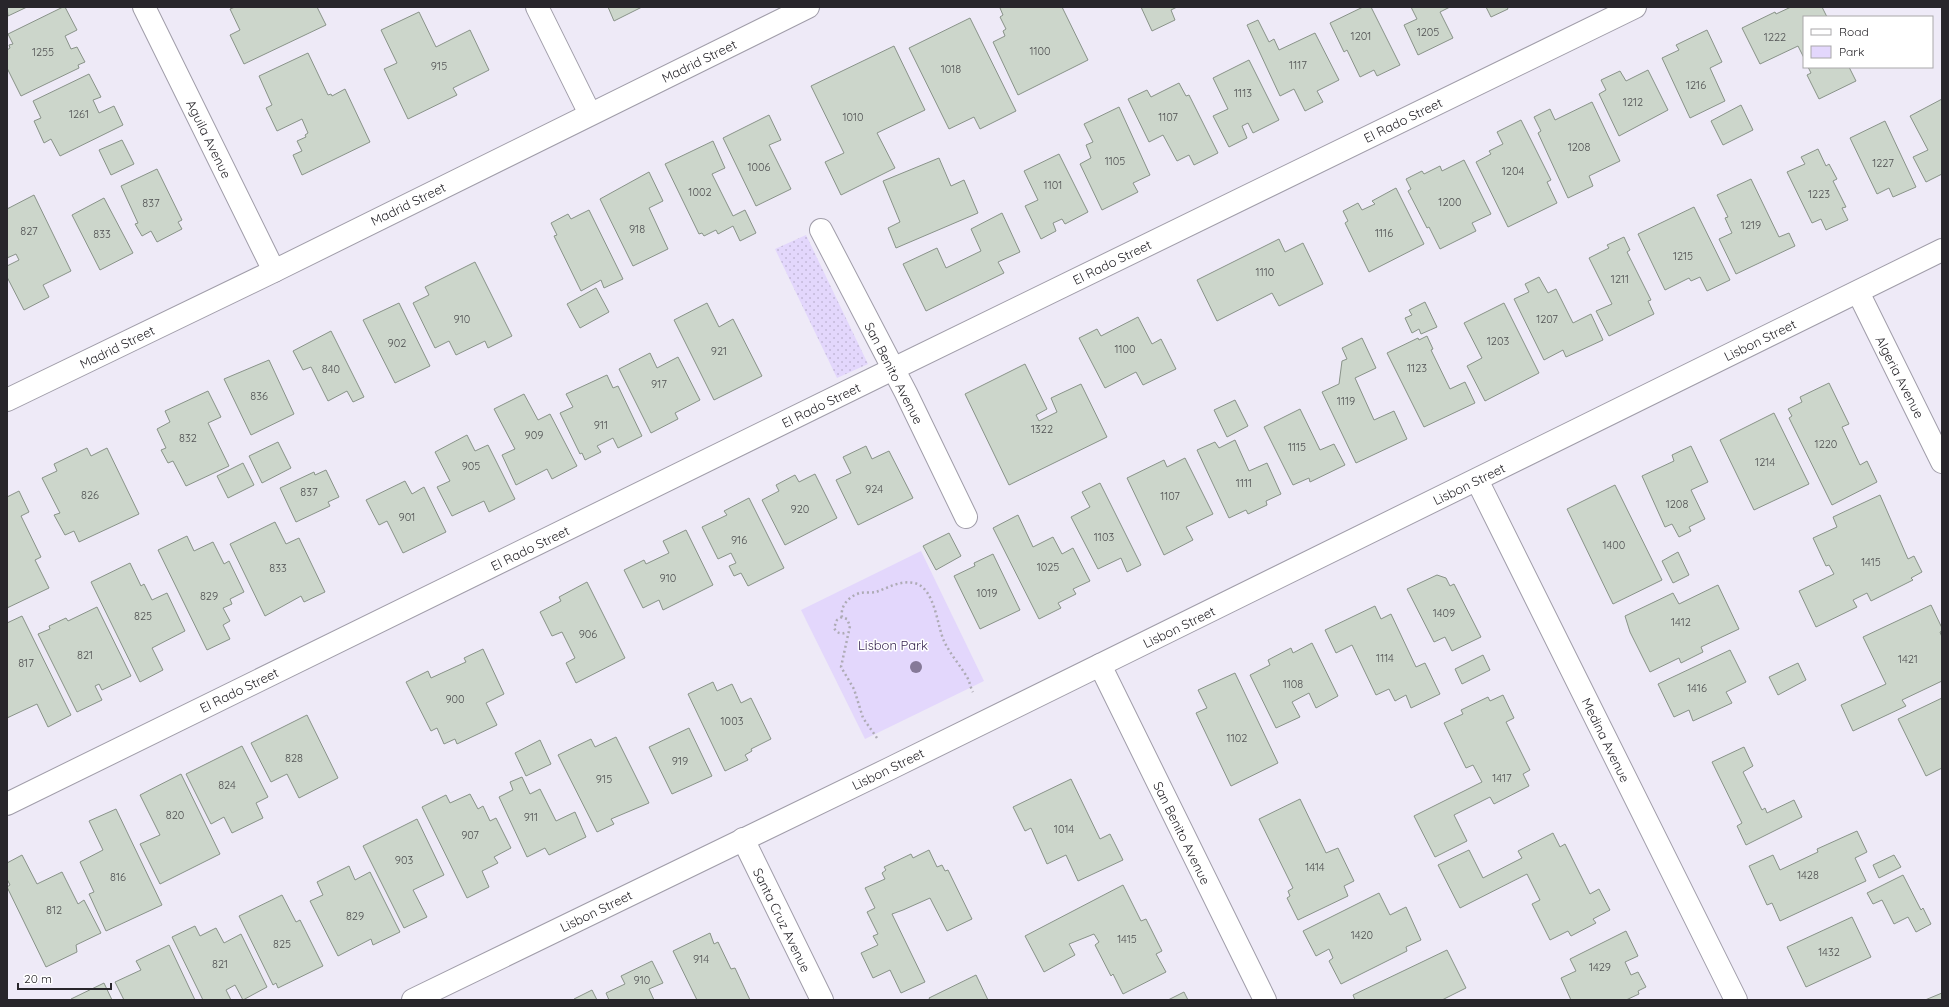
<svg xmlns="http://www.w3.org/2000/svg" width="1949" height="1007" viewBox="0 0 1949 1007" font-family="Quicksand,sans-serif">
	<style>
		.grass { fill: url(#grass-dots) }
		.park { fill: #e3d7fc }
		.building { fill: #ccd6cb; stroke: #899389 }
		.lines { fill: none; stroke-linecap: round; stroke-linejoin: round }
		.street-casing { stroke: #a09da9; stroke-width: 24 }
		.path { stroke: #aeabb5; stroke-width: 2.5; stroke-dasharray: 2 3; stroke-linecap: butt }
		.street { stroke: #fff; stroke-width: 22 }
		.tree { fill: #867998 }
		.labels { text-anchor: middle; stroke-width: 3; stroke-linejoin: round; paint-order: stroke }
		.number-label { font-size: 11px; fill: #515253 }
		.street-label { font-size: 13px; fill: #28262b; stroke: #fff }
		.park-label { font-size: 13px; fill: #301d4b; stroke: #fff }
	</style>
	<defs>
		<pattern id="grass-dots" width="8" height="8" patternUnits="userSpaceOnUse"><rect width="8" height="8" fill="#e3d7fc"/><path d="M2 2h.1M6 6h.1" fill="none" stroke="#c3b8d8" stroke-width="1.8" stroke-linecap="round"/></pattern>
	</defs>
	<rect width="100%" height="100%" fill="#eeeaf7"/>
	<polygon class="grass" points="806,235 868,364 837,378 775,249"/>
	<polygon class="park" points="921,551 984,681 865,739 801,610"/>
	<g class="building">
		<polygon points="7,7 27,7 8,16"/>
		<polygon points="63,7 65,7 77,30 65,36 71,49 77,47 85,62 78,65 79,68 21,96 7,68 7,50 10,48 9,45 13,44 8,34"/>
		<polygon points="235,7 317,7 326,25 244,64 230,35 240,30 230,9"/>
		<polygon points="608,7 642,7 614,21"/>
		<polygon points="1002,7 1062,7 1088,60 1018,95 993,42 1005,36 1003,31 1006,29 1000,17 1003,15 1000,8"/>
		<polygon points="1141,7 1177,7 1171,10 1175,20 1152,31"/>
		<polygon points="1363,7 1371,7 1400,65 1377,76 1374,70 1360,77 1347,50 1344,52 1330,23"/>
		<polygon points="1411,7 1450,7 1440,12 1453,38 1418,55 1404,25 1417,19"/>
		<polygon points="1486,7 1507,7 1508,9 1491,17"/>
		<polygon points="1791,7 1822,7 1827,17 1804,17 1804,58 1798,46 1760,64 1742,28 1775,12 1776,14"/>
		<polygon points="419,12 436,47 470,30 489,70 453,88 457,95 408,119 384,69 397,63 381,30"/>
		<polygon points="970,18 1016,111 980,129 974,117 949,129 909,48"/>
		<polygon points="1258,20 1269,42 1274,39 1279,50 1315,33 1339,80 1317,91 1323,102 1305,111 1294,89 1280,96 1247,25"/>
		<polygon points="1707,30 1722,62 1710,68 1725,101 1690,118 1662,58 1679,50 1676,45"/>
		<polygon points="894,46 925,110 877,133 895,168 841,195 825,162 844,153 811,86"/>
		<polygon points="308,53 328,95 331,94 332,96 345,89 370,142 302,175 293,155 302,151 297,141 306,137 305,135 308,133 302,119 277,131 266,108 272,105 259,76"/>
		<polygon points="1249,60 1279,120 1253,133 1248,123 1242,126 1247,138 1229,147 1213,116 1228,109 1213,78"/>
		<polygon points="1808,67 1849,67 1856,81 1819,99 1807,75 1811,73"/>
		<polygon points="1648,70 1668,110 1619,136 1599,94 1606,90 1601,80 1620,71 1626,81"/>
		<polygon points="89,74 101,97 93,100 99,113 114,106 123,125 60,156 51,139 44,143 34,121 41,118 33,101"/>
		<polygon points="1179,83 1186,96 1189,95 1218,153 1194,165 1189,155 1177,161 1163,135 1149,142 1128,99 1147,90 1151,97"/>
		<polygon points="1942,99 1942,174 1926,182 1913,157 1928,150 1910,116"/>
		<polygon points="1592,102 1620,161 1589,176 1593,186 1568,198 1538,133 1541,131 1534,117 1550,109 1555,120"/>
		<polygon points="1741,105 1753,130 1723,145 1711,121"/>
		<polygon points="1119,107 1150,175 1133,183 1138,192 1102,210 1080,164 1091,158 1086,145 1093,142 1084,124"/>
		<polygon points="769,115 781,140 769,145 791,189 756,206 723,138"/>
		<polygon points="1521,120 1551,180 1547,182 1557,203 1508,227 1476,162 1491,154 1489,151 1503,144 1497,132"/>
		<polygon points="1885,121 1916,187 1893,197 1889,188 1877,194 1850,138"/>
		<polygon points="122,140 134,164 111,175 99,150"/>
		<polygon points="713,141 725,168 712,174 733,216 745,210 756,233 740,241 733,226 718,234 716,230 704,236 702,233 699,234 665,164"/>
		<polygon points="1818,149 1826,166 1829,164 1837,179 1833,181 1846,207 1842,208 1848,220 1826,230 1821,219 1812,223 1787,172 1805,164 1801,157"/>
		<polygon points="1059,154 1088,212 1065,224 1062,219 1053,223 1056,231 1041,239 1025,206 1038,200 1024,171"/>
		<polygon points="939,158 951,186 964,180 978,213 896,248 888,228 900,222 883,181"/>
		<polygon points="1464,160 1491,214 1472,223 1476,231 1440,249 1429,227 1427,228 1408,191 1411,189 1406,179 1422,171 1424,174 1440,166 1442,171"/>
		<polygon points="157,169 182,220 178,222 182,229 157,242 151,231 142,236 135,224 138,223 121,186"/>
		<polygon points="649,172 663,201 649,208 668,249 633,266 600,199"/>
		<polygon points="1751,179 1779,237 1789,233 1795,246 1736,274 1719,239 1732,233 1725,218 1728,217 1717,195"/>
		<polygon points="1396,188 1424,244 1369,272 1345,223 1348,221 1343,211 1358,203 1362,210 1375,204 1372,201"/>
		<polygon points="34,195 71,271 43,285 49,297 24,310 7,277 7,266 19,260 16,254 7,258 7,209"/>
		<polygon points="104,198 133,253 100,270 72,215"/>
		<polygon points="1694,207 1730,280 1707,291 1700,277 1691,281 1689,278 1665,290 1638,234"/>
		<polygon points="589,210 623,279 604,288 601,280 581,291 554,236 557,235 551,223 568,214 571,219"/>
		<polygon points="1002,213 1020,252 998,262 1004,273 926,311 903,264 937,248 946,268 981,251 971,229"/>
		<polygon points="1624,237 1630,250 1627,252 1651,300 1648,301 1654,314 1609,336 1596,311 1612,304 1589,258 1609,248 1607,245"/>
		<polygon points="1279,239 1285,252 1303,243 1323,284 1279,306 1272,293 1217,321 1197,280"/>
		<polygon points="475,262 512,336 488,348 485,341 456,355 449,341 435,348 413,303 429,295 425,287"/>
		<polygon points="1539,277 1548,293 1556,289 1573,323 1591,314 1603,340 1566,357 1563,350 1544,360 1514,299 1529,292 1525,284"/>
		<polygon points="596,288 609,312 580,328 567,304"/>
		<polygon points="1425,302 1437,327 1421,334 1419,329 1412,333 1405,318 1412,315 1409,310"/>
		<polygon points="399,303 430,366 395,383 363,320"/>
		<polygon points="707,303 719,327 733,319 762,376 714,400 674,320"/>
		<polygon points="1504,303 1539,373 1485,401 1467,366 1482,358 1464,323"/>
		<polygon points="1138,317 1152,344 1161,339 1176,369 1143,385 1136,372 1105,388 1079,338 1097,329 1101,336"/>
		<polygon points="331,331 364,397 353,402 347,391 328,401 311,367 303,370 293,351"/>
		<polygon points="1427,336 1433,349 1431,350 1450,389 1465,382 1475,403 1424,427 1387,353 1418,338 1419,340"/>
		<polygon points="1362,338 1376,368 1355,378 1374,420 1394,411 1407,439 1356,463 1322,392 1339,384 1342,361 1347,359 1342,348"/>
		<polygon points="650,353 657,368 678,357 700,400 675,413 678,419 651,433 619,369"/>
		<polygon points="269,360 294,414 251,435 224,379"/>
		<polygon points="1025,364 1047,409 1036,415 1039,421 1057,412 1051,398 1081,384 1107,437 1009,485 965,394"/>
		<polygon points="607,375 613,388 618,386 642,436 618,448 613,438 597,446 601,452 585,460 582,453 580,454 560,413 573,407 566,394"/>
		<polygon points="1829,383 1849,424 1842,427 1860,465 1867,461 1877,482 1832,505 1789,418 1792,416 1788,409 1802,402 1800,397"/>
		<polygon points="208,391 221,417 208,423 229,466 186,486 173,461 168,463 161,450 166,448 157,429 170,422 165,411"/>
		<polygon points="524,394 538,420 550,414 577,466 552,479 547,469 516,485 502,455 515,449 494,409"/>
		<polygon points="1235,400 1248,426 1227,437 1214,410"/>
		<polygon points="1300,409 1320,450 1334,444 1345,465 1310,482 1309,478 1293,485 1264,427"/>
		<polygon points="1774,413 1809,484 1754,510 1720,440"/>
		<polygon points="467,435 475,451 488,445 515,499 489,512 484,501 452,516 437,487 450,481 435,452"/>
		<polygon points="1235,440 1249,471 1267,463 1281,494 1266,501 1267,505 1248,514 1246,510 1229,518 1197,450 1215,442 1219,448"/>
		<polygon points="278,442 291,468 262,483 249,456"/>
		<polygon points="866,446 872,459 889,451 913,498 858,525 836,480 851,473 843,457"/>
		<polygon points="1691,446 1708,482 1691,490 1705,519 1689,527 1691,531 1679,537 1672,524 1665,527 1642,476 1674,461 1672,455"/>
		<polygon points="87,448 91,456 107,448 139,514 79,542 74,531 65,535 54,515 60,513 42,478 57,471 54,464"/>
		<polygon points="1185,458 1213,514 1186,527 1193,540 1164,555 1127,478 1164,460 1167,467"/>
		<polygon points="243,463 254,485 228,498 217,476"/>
		<polygon points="326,470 339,497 328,502 330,506 296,522 280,488 314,472 315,475"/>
		<polygon points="815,474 837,518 785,545 762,500 779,491 776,485 795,475 799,482"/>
		<polygon points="405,481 412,494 424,487 446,532 403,553 387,521 379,525 366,500"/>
		<polygon points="1100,483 1141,565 1127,572 1121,558 1098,569 1071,517 1090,507 1082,492"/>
		<polygon points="1615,485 1662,580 1613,604 1567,509"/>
		<polygon points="19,491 29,512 21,516 41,557 35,560 49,588 7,608 7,497"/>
		<polygon points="1880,495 1908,559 1914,556 1922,572 1911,578 1913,580 1871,601 1867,593 1853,600 1857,607 1816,627 1799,591 1834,574 1829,565 1826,566 1813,538 1837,527 1833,517"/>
		<polygon points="749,498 784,568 748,586 741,573 734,576 729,566 736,563 731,553 718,559 702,527 727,515 724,511"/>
		<polygon points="1018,515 1033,547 1053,537 1062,554 1073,548 1090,581 1073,589 1076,594 1058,603 1061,608 1039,619 993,528"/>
		<polygon points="275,522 286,544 299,538 325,592 304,602 301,596 265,616 230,544"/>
		<polygon points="686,530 713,585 663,610 659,600 643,608 624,570 644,560 646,564 669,553 663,541"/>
		<polygon points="949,533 961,556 936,570 923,546"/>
		<polygon points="187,536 194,551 213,542 224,564 229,561 244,592 230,599 232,604 223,608 230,621 223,625 230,639 207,650 158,550"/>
		<polygon points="1678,552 1689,575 1673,583 1662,561"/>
		<polygon points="993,554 1020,610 980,629 954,576 975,566 974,563"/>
		<polygon points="130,563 141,586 144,584 152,600 167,593 185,631 152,648 163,670 140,682 91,582"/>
		<polygon points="1437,575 1446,578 1450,586 1454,584 1481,637 1452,651 1445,637 1434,642 1407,589"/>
		<polygon points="587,582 625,658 576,683 566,663 575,658 562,632 552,636 540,612 561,601 559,597"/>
		<polygon points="1718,585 1739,629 1701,647 1703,652 1681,663 1679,658 1650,672 1630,632 1625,616 1673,593 1679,604"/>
		<polygon points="1931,605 1942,628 1942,631 1940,632 1942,637 1942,681 1902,700 1906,706 1853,731 1841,705 1886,684 1863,637"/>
		<polygon points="1375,606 1381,619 1391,614 1416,667 1425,663 1440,694 1411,708 1406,695 1395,701 1389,689 1376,695 1352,645 1336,653 1325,630"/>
		<polygon points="97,607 131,676 102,690 99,684 95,686 102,700 77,712 38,634 50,629 49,626 66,618 68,621"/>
		<polygon points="22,616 71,715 48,727 37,704 7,718 7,623"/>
		<polygon points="1312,643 1338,696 1316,708 1309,693 1292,702 1300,717 1276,728 1250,675 1270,665 1268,660 1291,648 1293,653"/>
		<polygon points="483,649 504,694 486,703 497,725 457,744 455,739 444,744 437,728 431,731 406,682 428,671 431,678 466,662 464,658"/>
		<polygon points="1730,650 1746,682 1726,692 1732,703 1693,721 1689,710 1674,717 1658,684"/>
		<polygon points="1483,655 1490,670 1462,684 1455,669"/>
		<polygon points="1798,663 1806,680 1778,695 1769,677"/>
		<polygon points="1235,673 1278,763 1231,786 1196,713 1207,708 1198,690"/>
		<polygon points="713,682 717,691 732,684 741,703 751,698 771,739 751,749 752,751 745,755 748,760 725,771 688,694"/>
		<polygon points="1503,695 1514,718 1506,722 1530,770 1523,774 1529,786 1494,804 1490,797 1454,815 1467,841 1435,857 1414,816 1482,782 1473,765 1466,768 1444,723 1463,714 1461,710 1488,697 1490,701"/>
		<polygon points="1942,698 1942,768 1926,776 1898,719"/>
		<polygon points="307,715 338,778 299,798 287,774 271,782 251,743"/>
		<polygon points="689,728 712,776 672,794 649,747"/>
		<polygon points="616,737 649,803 611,819 614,824 597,832 558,755 591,739 595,747"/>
		<polygon points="540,740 551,764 526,776 515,753"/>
		<polygon points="242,746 268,797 256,803 263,818 232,833 224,817 211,824 186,774"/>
		<polygon points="1744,747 1753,766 1743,772 1762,810 1765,808 1767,813 1794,800 1802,817 1746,845 1737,826 1742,823 1712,762"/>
		<polygon points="181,774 220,854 160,884 140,844 160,835 140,795"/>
		<polygon points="522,777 530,794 540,789 556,821 575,812 586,837 549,855 545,848 527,857 499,797 513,790 510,782"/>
		<polygon points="1071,779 1100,839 1110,834 1123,860 1078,881 1066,855 1047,864 1031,828 1025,831 1013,807"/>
		<polygon points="470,794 478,809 483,806 490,821 496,818 511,848 494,857 498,863 482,871 489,887 467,898 422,807 446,795 450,803"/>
		<polygon points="1300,799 1326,853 1338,848 1354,881 1344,886 1348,896 1298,920 1287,898 1290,896 1288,891 1293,888 1259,819"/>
		<polygon points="116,809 162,905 106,931 89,894 94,892 80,862 103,850 89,821"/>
		<polygon points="417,819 444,875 413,890 427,917 404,928 363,846"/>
		<polygon points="1857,831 1867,852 1855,858 1866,881 1780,921 1772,903 1767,905 1749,866 1773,855 1780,870 1818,852 1817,849"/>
		<polygon points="1553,833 1560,847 1565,844 1590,894 1599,889 1610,910 1593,919 1596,923 1571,936 1568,931 1550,940 1532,904 1540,900 1527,874 1460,908 1438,865 1469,850 1483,878 1522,858 1518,851"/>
		<polygon points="929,850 937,867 942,865 945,871 948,870 972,919 947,931 930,898 903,910 892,914 925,982 901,993 890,970 873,978 861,953 878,945 873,936 878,934 867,912 875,908 865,888 885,879 882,873 886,870 884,867 911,854 913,858"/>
		<polygon points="22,855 37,884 62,872 78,904 84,900 101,933 76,945 77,952 46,967 7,887 10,885 7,879 7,863"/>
		<polygon points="1894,855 1901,867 1879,878 1873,865"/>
		<polygon points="349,866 355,880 370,872 400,932 373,945 371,939 338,956 310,901 323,895 317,882"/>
		<polygon points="1903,875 1921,910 1923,908 1931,924 1916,932 1908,917 1894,924 1882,900 1873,904 1867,893"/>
		<polygon points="1123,885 1141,921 1146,919 1162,951 1156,954 1166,972 1123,994 1113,974 1111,976 1095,945 1099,942 1094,934 1069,944 1075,955 1044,972 1025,936"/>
		<polygon points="1379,893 1390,915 1406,907 1421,940 1406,947 1407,951 1341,984 1329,961 1333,958 1329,949 1316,956 1303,931"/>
		<polygon points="282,895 296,922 300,920 323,966 278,988 276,983 273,985 239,916"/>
		<polygon points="1852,917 1871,957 1806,987 1787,947"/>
		<polygon points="195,926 200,936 216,928 224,943 241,934 267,987 243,1000 235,985 226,990 231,1000 203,1000 172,937"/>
		<polygon points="1626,931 1638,956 1625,962 1631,975 1638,972 1646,987 1638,991 1639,994 1626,1000 1571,1000 1561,978 1576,971 1570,959"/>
		<polygon points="710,933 714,944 718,942 731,969 735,968 750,1000 697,1000 673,951"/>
		<polygon points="169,945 195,1000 124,1000 115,982 141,970 136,961"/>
		<polygon points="1447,950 1466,988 1442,1000 1355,1000 1353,995"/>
		<polygon points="652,961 663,983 649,989 654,1000 609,1000 606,993 625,984 621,976"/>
		<polygon points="976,975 988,1000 930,1000 929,998"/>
		<polygon points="104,983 112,1000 71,1000 71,999"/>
		<polygon points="592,990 597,1000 574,1000 574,999"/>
		<polygon points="1184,992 1188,1000 1168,1000"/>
		<polygon points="1942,993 1942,1000 1925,1000"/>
	</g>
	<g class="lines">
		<g class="street-casing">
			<g id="street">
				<polyline points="144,7 274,271"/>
				<polyline points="537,7 590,114"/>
				<polyline points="821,230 906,393 966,517"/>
				<polyline points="1858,292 1942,462"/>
				<polyline points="7,400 274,271 808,7"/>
				<polyline points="1477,480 1736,1000"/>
				<polyline points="1100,665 1265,1000"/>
				<polyline points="7,804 893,369 1635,7"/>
				<polyline points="743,839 822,1000"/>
				<polyline points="413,1000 891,768 1942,250"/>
			</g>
		</g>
		<g class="path">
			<path d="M842,617L837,620L834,628C837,633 841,635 847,632"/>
			<path d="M877,738L863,718L854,689L841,667L850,626L847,619L842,617C840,606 849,596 860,593C865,592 871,593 876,592C888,588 900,580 914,583C935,587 937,626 944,641C950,654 960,665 967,677C970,682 970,687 973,692"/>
		</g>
		<use href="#street" class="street"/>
	</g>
	<circle class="tree" cx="916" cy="667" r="6"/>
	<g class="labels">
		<g class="number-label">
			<text x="1428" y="36">1205</text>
			<text x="1361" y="40">1201</text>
			<text x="1775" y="41">1222</text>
			<text x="1040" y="55">1100</text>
			<text x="43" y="56">1255</text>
			<text x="1298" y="69">1117</text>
			<text x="439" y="70">915</text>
			<text x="951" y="73">1018</text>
			<text x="1696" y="89">1216</text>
			<text x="1243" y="97">1113</text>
			<text x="1633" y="106">1212</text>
			<text x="79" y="118">1261</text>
			<text x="853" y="121">1010</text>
			<text x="1168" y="121">1107</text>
			<text x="1579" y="151">1208</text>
			<text x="1115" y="165">1105</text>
			<text x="1883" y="167">1227</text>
			<text x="759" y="171">1006</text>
			<text x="1513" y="175">1204</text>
			<text x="1053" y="189">1101</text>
			<text x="700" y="196">1002</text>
			<text x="1819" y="198">1223</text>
			<text x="1450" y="206">1200</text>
			<text x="151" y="207">837</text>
			<text x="1751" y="229">1219</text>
			<text x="637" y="233">918</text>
			<text x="29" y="235">827</text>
			<text x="1384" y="237">1116</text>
			<text x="102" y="238">833</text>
			<text x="1683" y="260">1215</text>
			<text x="1265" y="276">1110</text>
			<text x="1620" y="283">1211</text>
			<text x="462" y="323">910</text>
			<text x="1547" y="323">1207</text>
			<text x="1498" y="345">1203</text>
			<text x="397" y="347">902</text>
			<text x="1125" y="353">1100</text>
			<text x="719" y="355">921</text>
			<text x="1417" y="372">1123</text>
			<text x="331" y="373">840</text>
			<text x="659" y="388">917</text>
			<text x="259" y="400">836</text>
			<text x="1346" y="405">1119</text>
			<text x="601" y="429">911</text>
			<text x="1042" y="433">1322</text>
			<text x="534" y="439">909</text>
			<text x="188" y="442">832</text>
			<text x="1826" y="448">1220</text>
			<text x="1297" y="451">1115</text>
			<text x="1765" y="466">1214</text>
			<text x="471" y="470">905</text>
			<text x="1244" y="487">1111</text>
			<text x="874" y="493">924</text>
			<text x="309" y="496">837</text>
			<text x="90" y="499">826</text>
			<text x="1170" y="500">1107</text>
			<text x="1677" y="508">1208</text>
			<text x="800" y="513">920</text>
			<text x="407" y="521">901</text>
			<text x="1104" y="541">1103</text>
			<text x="739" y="544">916</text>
			<text x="1614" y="549">1400</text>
			<text x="1871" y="566">1415</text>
			<text x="1048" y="571">1025</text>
			<text x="278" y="572">833</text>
			<text x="668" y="582">910</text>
			<text x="987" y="597">1019</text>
			<text x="209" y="600">829</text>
			<text x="1444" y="617">1409</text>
			<text x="143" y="620">825</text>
			<text x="1681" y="626">1412</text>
			<text x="588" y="638">906</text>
			<text x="85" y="659">821</text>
			<text x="1385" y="662">1114</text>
			<text x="1908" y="663">1421</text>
			<text x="26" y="667">817</text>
			<text x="1293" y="688">1108</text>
			<text x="1697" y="692">1416</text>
			<text x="455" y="703">900</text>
			<text x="732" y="725">1003</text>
			<text x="1237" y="742">1102</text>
			<text x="294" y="762">828</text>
			<text x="680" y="765">919</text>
			<text x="1502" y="782">1417</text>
			<text x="604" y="783">915</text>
			<text x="227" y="789">824</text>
			<text x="175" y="819">820</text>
			<text x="531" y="821">911</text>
			<text x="1064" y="833">1014</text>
			<text x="470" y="839">907</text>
			<text x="404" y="864">903</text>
			<text x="1315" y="871">1414</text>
			<text x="1808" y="879">1428</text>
			<text x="118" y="881">816</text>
			<text x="54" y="914">812</text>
			<text x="355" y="920">829</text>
			<text x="1362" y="939">1420</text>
			<text x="1127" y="943">1415</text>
			<text x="282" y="948">825</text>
			<text x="1829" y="956">1432</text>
			<text x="701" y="963">914</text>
			<text x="220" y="968">821</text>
			<text x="1600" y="971">1429</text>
			<text x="642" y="984">910</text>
		</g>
		<g class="street-label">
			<text transform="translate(699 61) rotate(-26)" y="5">Madrid Street</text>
			<text transform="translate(1403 120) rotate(-26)" y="5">El Rado Street</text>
			<text transform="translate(209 139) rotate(64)" y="5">Aguila Avenue</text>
			<text transform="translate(408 204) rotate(-26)" y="5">Madrid Street</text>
			<text transform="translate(1112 262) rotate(-26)" y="5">El Rado Street</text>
			<text transform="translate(1760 340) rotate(-26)" y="5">Lisbon Street</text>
			<text transform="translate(117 347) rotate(-26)" y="5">Madrid Street</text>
			<text transform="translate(894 373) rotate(63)" y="5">San Benito Avenue</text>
			<text transform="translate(1900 377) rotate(63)" y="5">Algeria Avenue</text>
			<text transform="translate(821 405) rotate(-26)" y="5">El Rado Street</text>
			<text transform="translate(1469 484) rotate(-26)" y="5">Lisbon Street</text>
			<text transform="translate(530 548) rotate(-26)" y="5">El Rado Street</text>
			<text transform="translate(1179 627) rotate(-26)" y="5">Lisbon Street</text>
			<text transform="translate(239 690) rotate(-26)" y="5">El Rado Street</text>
			<text transform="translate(1606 740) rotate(64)" y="5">Medina Avenue</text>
			<text transform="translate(888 769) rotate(-26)" y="5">Lisbon Street</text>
			<text transform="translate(1182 833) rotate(64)" y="5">San Benito Avenue</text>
			<text transform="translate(596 911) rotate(-26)" y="5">Lisbon Street</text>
			<text transform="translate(782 920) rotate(64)" y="5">Santa Cruz Avenue</text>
		</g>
		<g class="park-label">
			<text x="893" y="650">Lisbon Park</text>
		</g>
	</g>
	<rect width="1949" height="1007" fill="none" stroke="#28262b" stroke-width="16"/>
	<rect x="1803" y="16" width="130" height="52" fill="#ffffff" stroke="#a9a8aa"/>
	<rect x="1811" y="29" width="20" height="6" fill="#ffffff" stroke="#a9a8aa"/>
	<text x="1839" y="36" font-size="12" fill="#28262b">Road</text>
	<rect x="1811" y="46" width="20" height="12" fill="#e3d7fc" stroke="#a9a8aa"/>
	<text x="1839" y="56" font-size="12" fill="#28262b">Park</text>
	<path d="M18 983v6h93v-6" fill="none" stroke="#28262b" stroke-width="2"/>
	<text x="24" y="983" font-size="12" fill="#28262b" stroke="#ffffff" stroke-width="3" paint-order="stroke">20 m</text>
</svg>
